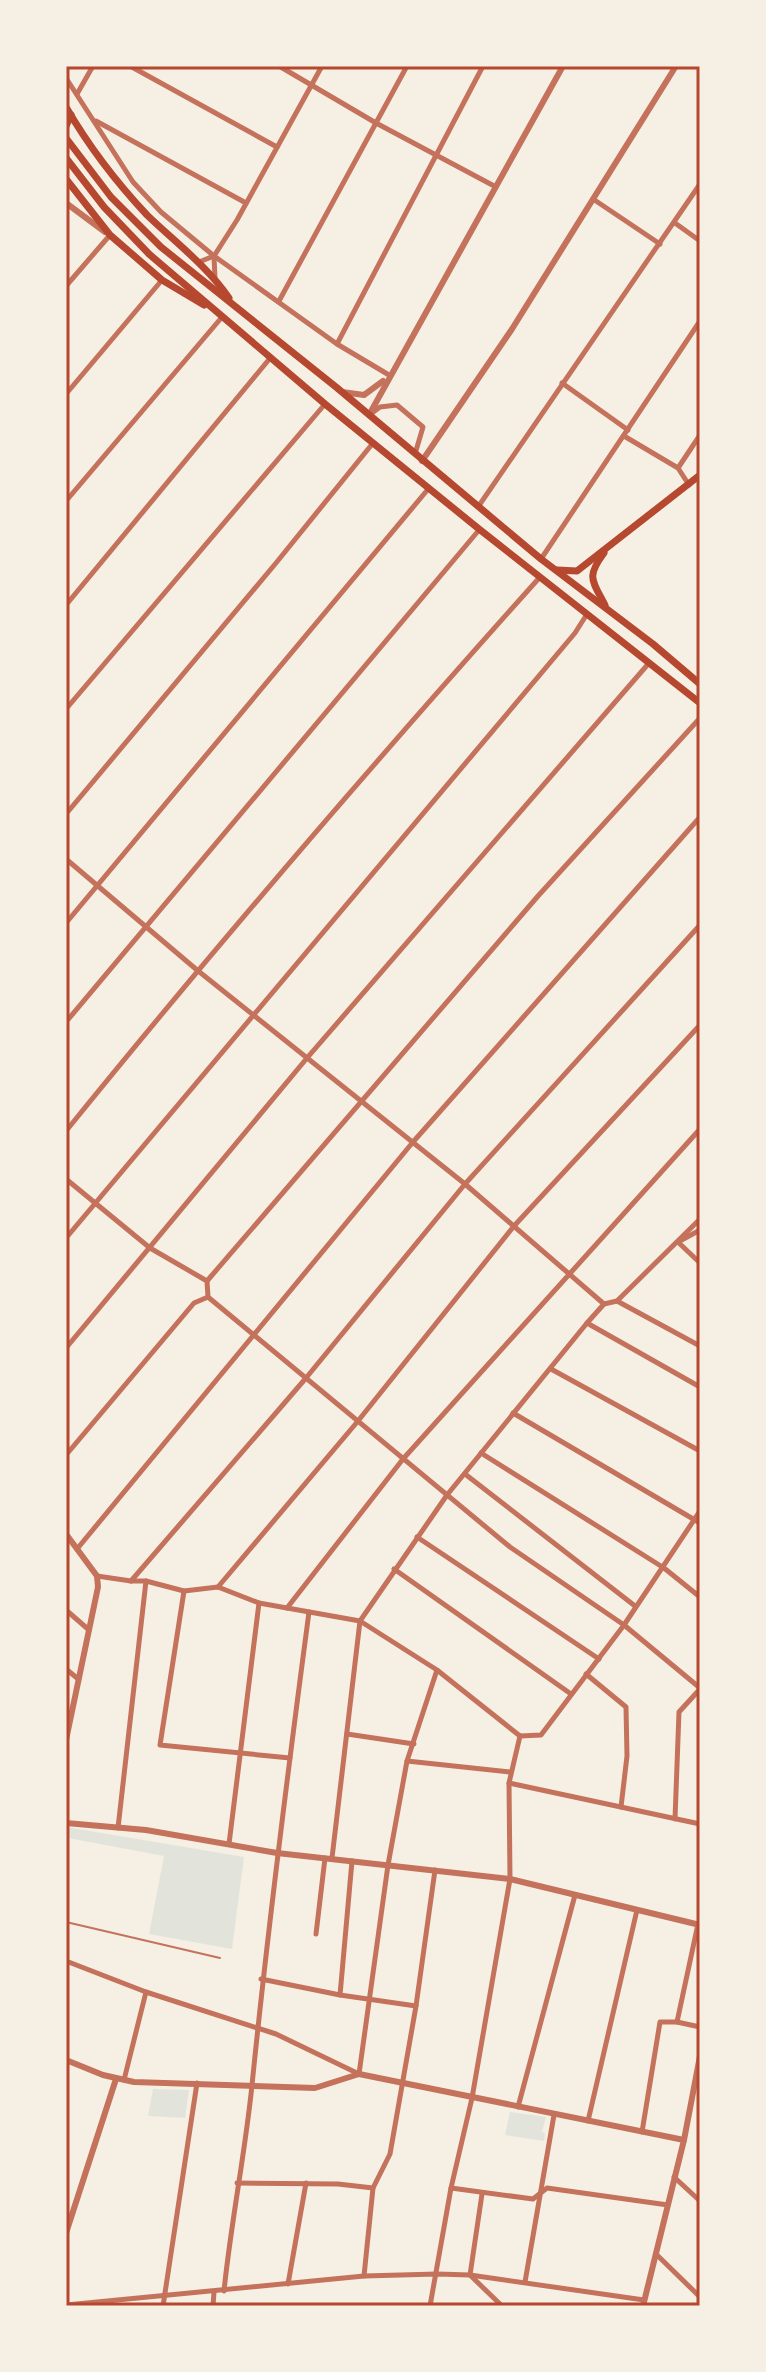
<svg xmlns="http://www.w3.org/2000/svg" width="766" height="2372" viewBox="0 0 766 2372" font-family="'Crimson Pro',serif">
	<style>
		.green { fill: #e2e4dc }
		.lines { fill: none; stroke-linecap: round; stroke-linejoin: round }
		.service { stroke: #c5725c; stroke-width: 2 }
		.minor { stroke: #c5725c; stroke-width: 5 }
		.tertiary { stroke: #c5725c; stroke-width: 6 }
		.primary { stroke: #b5482f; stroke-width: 7 }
		.neatline { fill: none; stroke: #b5482f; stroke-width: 3 }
	</style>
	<rect width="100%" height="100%" fill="#f6efe4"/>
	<g class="green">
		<polygon points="66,1827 244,1857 232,1949 149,1934 164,1856 68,1838 66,1846"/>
		<polygon points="153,2089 189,2090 185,2118 148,2116"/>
		<polygon points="510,2112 546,2117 542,2132 545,2133 544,2141 505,2135"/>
	</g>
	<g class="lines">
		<polyline class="service" points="66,1922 220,1958"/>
		<g class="minor">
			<polyline points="130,66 277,147"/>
			<polyline points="279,66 376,123 496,187"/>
			<polyline points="66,78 133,182 161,212 214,256 337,344 389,375"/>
			<polyline points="77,94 93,66"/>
			<polyline points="96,121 246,203"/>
			<polyline points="593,199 660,244"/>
			<polyline points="675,223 700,241"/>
			<polyline points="214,257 215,278"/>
			<polyline points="199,262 214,256 237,220 322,66"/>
			<polyline points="66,286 110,235"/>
			<polyline points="279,301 407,66"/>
			<polyline points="337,344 483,66"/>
			<polyline points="562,383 628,430"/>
			<polyline points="66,394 162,280"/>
			<polyline points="372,413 380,407 397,405 423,427 415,454"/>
			<polyline points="624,436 678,468 689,485"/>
			<polyline points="678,468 700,435"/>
			<polyline points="66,501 222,317"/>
			<polyline points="478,507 700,184"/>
			<polyline points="541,559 700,321"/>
			<polyline points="66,605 271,357"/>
			<polyline points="66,709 325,404"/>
			<polyline points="66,814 276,563 373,443"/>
			<polyline points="66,859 197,970 465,1184 604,1304"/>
			<polyline points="66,923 429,488"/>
			<polyline points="66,1022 479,530"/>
			<path d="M66,1131C219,942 378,758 540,577"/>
			<polyline points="66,1179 150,1248 207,1281 208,1297 510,1547 624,1625 700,1688"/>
			<polyline points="700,1230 678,1242 700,1263"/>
			<polyline points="66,1238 575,633 587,614"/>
			<polyline points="207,1281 538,896 700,718"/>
			<polyline points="617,1301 700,1346"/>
			<polyline points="587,1323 700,1387"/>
			<polyline points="66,1348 307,1058 649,663"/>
			<polyline points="551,1369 700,1451"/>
			<polyline points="513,1413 700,1523"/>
			<polyline points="481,1453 664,1568 700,1597"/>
			<polyline points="66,1455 194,1303 208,1297"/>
			<polyline points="465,1474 635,1606"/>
			<polyline points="417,1537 599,1659"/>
			<polyline points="77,1549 413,1142 700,817"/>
			<polyline points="394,1569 571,1694"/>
			<polyline points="97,1576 131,1581 146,1581 184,1591 218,1587 259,1603 360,1621 437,1670 520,1736"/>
			<polyline points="131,1581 306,1378 465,1184 700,925"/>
			<polyline points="218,1587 358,1421 514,1226 700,1025"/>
			<polyline points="184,1591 160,1745 290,1758"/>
			<polyline points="287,1608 403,1459 700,1129"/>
			<polyline points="66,1610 89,1630"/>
			<polyline points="66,1669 77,1678"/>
			<polyline points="586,1674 626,1707 627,1756 621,1807"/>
			<polyline points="347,1734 414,1744"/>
			<polyline points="520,1736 541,1735 624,1625 700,1511"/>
			<polyline points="407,1761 510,1772"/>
			<polyline points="509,1783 700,1824"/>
			<polyline points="675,1819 679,1712 700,1689"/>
			<polyline points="118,1828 146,1581"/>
			<polyline points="229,1844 259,1603"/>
			<polyline points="332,1858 360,1621 447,1495 587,1323 604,1304 617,1301 700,1219"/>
			<polyline points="316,1934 325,1858"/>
			<polyline points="66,1961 146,1992 276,2034 359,2074 388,1865 407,1761 437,1670"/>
			<polyline points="261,1979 340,1995 416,2006"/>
			<polyline points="340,1995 352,1861"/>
			<polyline points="677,2022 700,2027"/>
			<polyline points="124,2080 146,1992"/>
			<polyline points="518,2107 575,1895"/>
			<polyline points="588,2121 637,1910"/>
			<polyline points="642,2132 660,2022 677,2022 698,1924"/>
			<polyline points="674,2177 700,2201"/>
			<polyline points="237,2183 338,2184 373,2188"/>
			<polyline points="451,2188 533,2199 547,2188 668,2205"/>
			<polyline points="482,2194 470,2275 502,2306"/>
			<polyline points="656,2254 700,2297"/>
			<polyline points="364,2276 373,2188 390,2154 416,2006 435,1870"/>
			<polyline points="525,2282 554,2115"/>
			<polyline points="288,2284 306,2183"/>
			<path d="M224,2291C231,2222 245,2154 252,2085C268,1927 288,1770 309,1612"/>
			<polyline points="66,2305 364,2276 437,2274 470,2275 644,2300"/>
			<polyline points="163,2306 197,2083"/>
			<polyline points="213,2306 214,2292"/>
			<polyline points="430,2306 451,2188 472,2098 510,1879 509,1783 520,1736"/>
		</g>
		<g class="tertiary">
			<polyline points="66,203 105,232"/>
			<polyline points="342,392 364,395 383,381"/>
			<polyline points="369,415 563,66"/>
			<polyline points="422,461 512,329 676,66"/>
			<polyline points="66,1534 97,1576 98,1587 66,1740"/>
			<polyline points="66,1823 146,1830 277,1853 510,1879 700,1925"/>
			<polyline points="66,2060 103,2075 134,2082 315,2088 359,2074 684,2140"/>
			<polyline points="66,2233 116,2079"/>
			<polyline points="643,2306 684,2140 700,2056"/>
		</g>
		<g class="primary">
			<path d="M66,107C88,145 117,183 147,215C175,242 207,266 229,298"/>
			<polyline points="66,126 71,115"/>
			<polyline points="66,138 111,197 161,247 336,387 541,559 653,644 700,684"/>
			<polyline points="66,158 104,207 149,254 325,404 479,529 700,703"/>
			<polyline points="66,179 110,235 162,280 204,305"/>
			<path d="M604,553C586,577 592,580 605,605"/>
			<polyline points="557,570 577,571 700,475"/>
		</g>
	</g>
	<rect width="766" height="2372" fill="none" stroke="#f6efe4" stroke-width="136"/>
	<rect x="68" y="68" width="630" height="2236" class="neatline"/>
</svg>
